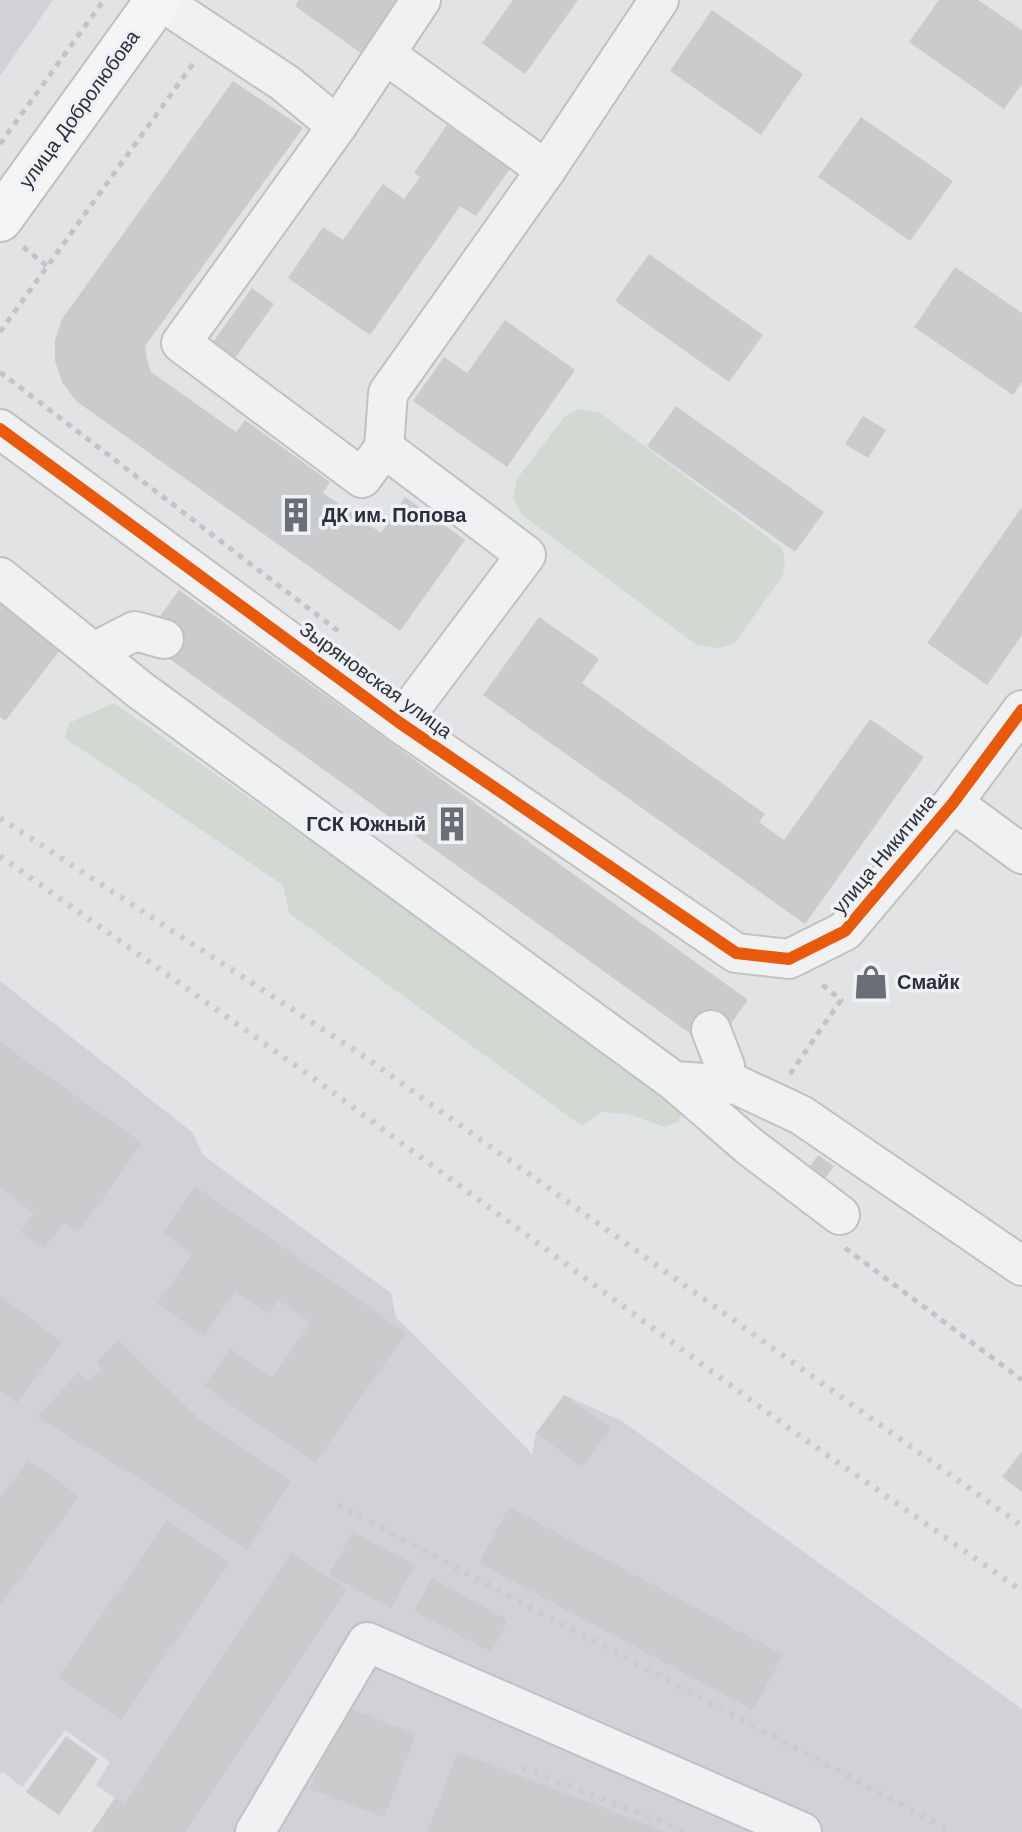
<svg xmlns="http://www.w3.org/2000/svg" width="1022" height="1832" viewBox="0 0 1022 1832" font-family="Helvetica,sans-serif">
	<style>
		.built { fill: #d0d2d8 }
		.green { fill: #d1d9d2 }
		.building { fill: #c9cbcd }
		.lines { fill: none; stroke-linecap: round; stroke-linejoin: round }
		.minor-casing { stroke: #bfc1c3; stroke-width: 42 }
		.major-casing { stroke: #bec0c2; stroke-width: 48 }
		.path { stroke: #c3c4c8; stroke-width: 5; stroke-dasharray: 6 6; stroke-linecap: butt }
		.minor { stroke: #f0f1f3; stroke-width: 38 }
		.major { stroke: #f5f5f6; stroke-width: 44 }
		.rail { stroke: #cacbcd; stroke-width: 6; stroke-dasharray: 4 8; stroke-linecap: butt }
		.cycleway-casing { stroke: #eff1f5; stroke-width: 17 }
		.cycleway { stroke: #e8590c; stroke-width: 12 }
		.labels { text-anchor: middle; stroke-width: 7; stroke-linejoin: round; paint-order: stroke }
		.street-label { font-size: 20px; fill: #2a2f3c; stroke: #eff1f5 }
		.poi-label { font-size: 20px; font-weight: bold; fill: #2a2f3c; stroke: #eff1f5; text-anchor: start }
	</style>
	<rect width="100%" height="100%" fill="#e1e3e5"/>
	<g class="built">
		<polygon points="0,0 53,0 0,76"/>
		<polygon points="0,981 192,1132 203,1155 391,1293 396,1317 532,1454 536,1433 564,1395 622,1421 1022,1709 1022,1832 92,1832 115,1798 96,1785 110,1762 65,1730 22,1787 3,1772 0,1775"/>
	</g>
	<g class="green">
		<polygon points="579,409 599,412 782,548 785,561 783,575 735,643 719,648 697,645 522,515 513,498 517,479 564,417"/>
		<polygon points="114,703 667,1091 683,1105 679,1122 665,1127 628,1114 602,1112 582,1126 289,913 283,885 65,738 69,723"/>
	</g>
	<g class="building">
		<polygon points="299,0 398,0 361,53 295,6"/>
		<polygon points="513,0 578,0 525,74 482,43"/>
		<polygon points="939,0 978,0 1022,30 1022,84 1004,109 909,42"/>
		<polygon points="712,10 803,74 761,135 670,71"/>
		<polygon points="233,81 303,128 145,346 147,360 151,372 236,432 245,420 330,482 323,493 381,533 405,497 465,540 400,631 76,401 62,382 55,361 55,340 62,319"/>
		<polygon points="861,117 953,181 910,241 818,177"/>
		<polygon points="447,125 510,169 476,216 460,206 370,335 288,278 323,227 343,240 383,184 404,199 420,177 414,173"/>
		<polygon points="649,254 763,335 729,382 615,301"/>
		<polygon points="955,267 1022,313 1022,382 1013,395 914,327"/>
		<polygon points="252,288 274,304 235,358 213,342"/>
		<polygon points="505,320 575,370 507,467 413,401 444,357 467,373"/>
		<polygon points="676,406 824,512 795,552 647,446"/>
		<polygon points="863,416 886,430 868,458 845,444"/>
		<polygon points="1022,507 1022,635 987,685 927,643"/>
		<polygon points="179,590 748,1000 729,1026 702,1042 156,649 158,619"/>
		<polygon points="0,603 61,649 5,721 0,717"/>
		<polygon points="539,617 599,659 582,683 765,814 759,822 784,840 870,719 924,757 805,924 483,695"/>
		<polygon points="868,970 883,979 873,993 859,984"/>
		<polygon points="0,1042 142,1143 78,1233 63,1223 44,1249 21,1232 34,1213 0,1188"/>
		<polygon points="818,1155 834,1166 824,1180 808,1169"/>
		<polygon points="195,1186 406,1333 315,1463 204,1386 230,1349 272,1378 311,1322 278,1300 268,1314 235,1292 204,1336 157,1304 192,1254 163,1233"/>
		<polygon points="0,1296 62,1342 17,1403 0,1391"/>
		<polygon points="118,1340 198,1418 291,1481 247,1550 140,1479 37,1417 78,1373 87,1381 102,1370 97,1361"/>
		<polygon points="564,1395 611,1428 582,1467 536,1433"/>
		<polygon points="1022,1451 1022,1492 1002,1477"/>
		<polygon points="28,1460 79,1496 0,1606 0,1499"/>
		<polygon points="509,1507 783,1655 753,1710 479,1563"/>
		<polygon points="167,1520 229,1563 121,1720 59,1677"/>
		<polygon points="353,1532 415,1565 391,1608 329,1575"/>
		<polygon points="291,1552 347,1589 185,1832 92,1832 115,1798 125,1804"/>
		<polygon points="432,1578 508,1620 491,1652 414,1611"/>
		<polygon points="342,1706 416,1734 384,1817 310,1789"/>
		<polygon points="66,1736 98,1759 59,1815 26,1792"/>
		<polygon points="458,1752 666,1832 427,1832"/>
	</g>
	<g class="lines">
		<g class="minor-casing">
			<g id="minor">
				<polyline points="159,0 285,83 337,126"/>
				<polyline points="546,170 659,0"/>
				<polyline points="0,429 400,723 736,953 789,959 845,931 953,803 1022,710"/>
				<polyline points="384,448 388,393 546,170 385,54"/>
				<polyline points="0,577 140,690 674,1081 737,1085 801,1115 1022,1266"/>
				<polyline points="94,652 135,631 164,639"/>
				<polyline points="400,723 526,555 384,448 362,478 181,343 337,126 421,0"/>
				<polyline points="953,803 1022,854"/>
				<polyline points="711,1030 725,1066 714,1083"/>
				<polyline points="674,1081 749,1146 840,1215"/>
				<polyline points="255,1832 367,1642 802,1832"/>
			</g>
		</g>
		<g class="major-casing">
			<polyline id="major" points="0,219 158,0"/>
		</g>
		<g class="path">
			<polyline points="0,144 104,0"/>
			<polyline points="23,247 47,266"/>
			<polyline points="0,332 195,61"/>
			<polyline points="0,372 342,634"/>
			<polyline points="790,1074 841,1000 819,982"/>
			<polyline points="845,1248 1022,1380"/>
		</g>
		<use href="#minor" class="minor"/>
		<use href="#major" class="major"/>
		<g class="rail">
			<polyline points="0,818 362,1055 1022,1526"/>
			<polyline points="0,856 320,1083 790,1429 1022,1591"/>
			<polyline points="338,1505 953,1832"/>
			<polyline points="523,1768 688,1832"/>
		</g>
		<g class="cycleway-casing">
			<polyline id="cycleway" points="0,429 400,723 736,953 789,959 845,931 953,803 1022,710"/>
		</g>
		<use href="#cycleway" class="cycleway"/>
	</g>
	<defs>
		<g id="building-bare" transform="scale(2.76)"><path d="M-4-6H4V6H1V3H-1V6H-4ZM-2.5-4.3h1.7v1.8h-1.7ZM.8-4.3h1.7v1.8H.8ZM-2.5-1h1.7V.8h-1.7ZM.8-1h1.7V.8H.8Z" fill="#6a6e77" stroke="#eff1f5" stroke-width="2.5" paint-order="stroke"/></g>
		<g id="shop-bare" transform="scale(2.76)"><path d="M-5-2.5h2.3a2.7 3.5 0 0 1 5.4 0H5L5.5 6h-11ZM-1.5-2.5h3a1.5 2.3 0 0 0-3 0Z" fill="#6a6e77" stroke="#eff1f5" stroke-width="2.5" paint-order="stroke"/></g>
	</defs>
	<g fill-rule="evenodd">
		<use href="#building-bare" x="296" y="515"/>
		<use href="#building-bare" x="452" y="824"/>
		<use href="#shop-bare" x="871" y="982"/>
	</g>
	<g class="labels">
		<g class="street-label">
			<text transform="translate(79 109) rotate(-54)" y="7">улица Добролюбова</text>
			<text transform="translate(376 680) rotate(36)" y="7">Зыряновская улица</text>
			<text transform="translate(884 854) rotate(-50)" y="7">улица Никитина</text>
		</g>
		<g class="poi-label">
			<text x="322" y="522">ДК им. Попова</text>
			<text x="426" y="831" text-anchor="end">ГСК Южный</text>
			<text x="897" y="989">Смайк</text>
		</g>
	</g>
</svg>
